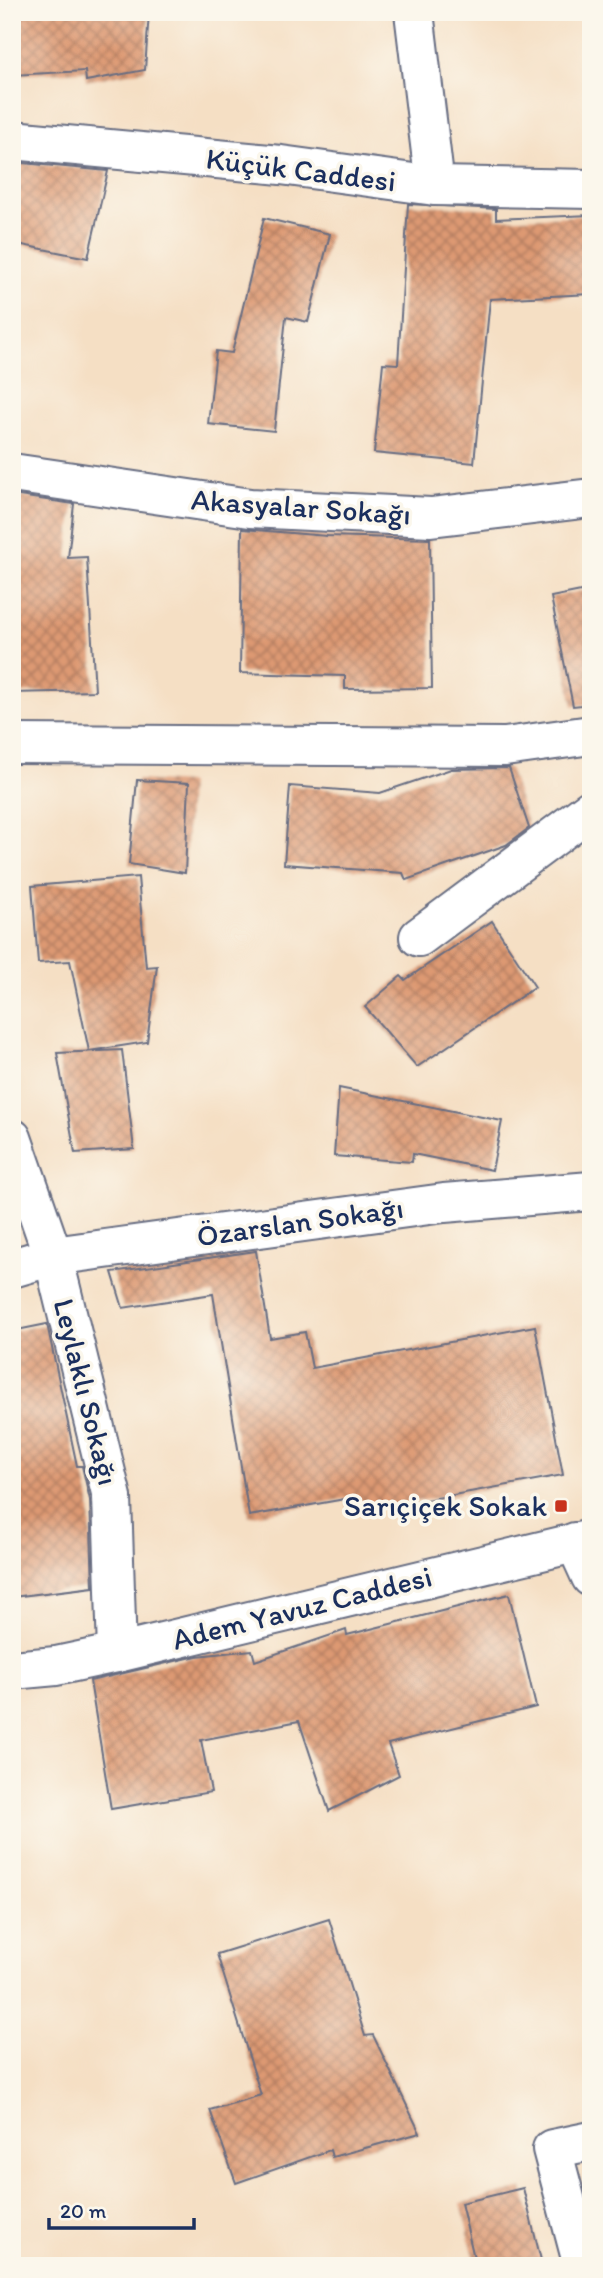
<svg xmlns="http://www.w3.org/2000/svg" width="603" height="2278" viewBox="0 0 603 2278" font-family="Itim,sans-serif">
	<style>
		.building { fill: url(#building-cross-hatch) }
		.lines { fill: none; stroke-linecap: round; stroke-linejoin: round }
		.minor-casing { stroke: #676d82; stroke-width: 42 }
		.secondary-casing { stroke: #676d82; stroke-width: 42 }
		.minor { stroke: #fff; stroke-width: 38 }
		.secondary { stroke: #fff; stroke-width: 38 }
		.poi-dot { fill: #c8321e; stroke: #fbf7ec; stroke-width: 2.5 }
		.labels { text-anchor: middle; stroke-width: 7; stroke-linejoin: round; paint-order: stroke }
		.street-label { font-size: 30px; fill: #1b2f5e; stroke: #fbf7ec }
		.poi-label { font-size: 30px; fill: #1b2f5e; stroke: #fbf7ec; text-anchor: end }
	</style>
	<defs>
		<pattern id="building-cross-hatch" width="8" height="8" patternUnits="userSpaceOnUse" patternTransform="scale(1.75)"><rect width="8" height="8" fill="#dd9972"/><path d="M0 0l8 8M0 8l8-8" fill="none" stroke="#b27d61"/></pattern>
	</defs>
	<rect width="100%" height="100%" fill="#fbf7ec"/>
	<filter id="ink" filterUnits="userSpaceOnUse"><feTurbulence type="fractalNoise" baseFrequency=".0143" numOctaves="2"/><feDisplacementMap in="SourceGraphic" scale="14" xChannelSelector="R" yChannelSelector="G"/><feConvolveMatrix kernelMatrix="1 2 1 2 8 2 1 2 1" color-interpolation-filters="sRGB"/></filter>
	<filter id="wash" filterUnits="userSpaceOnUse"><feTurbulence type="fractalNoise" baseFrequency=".00686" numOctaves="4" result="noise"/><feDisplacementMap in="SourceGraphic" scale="28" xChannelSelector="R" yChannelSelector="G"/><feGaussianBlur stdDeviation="1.57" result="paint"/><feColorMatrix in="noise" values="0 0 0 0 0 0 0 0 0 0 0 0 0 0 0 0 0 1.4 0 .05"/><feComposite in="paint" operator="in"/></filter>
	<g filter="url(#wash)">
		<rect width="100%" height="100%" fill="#f5dfc4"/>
		<g id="blocks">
			<g class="building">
				<polygon points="12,12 149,12 145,70 86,81 85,71 12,75"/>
				<polygon points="12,162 108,171 88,258 12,243"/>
				<polygon points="408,204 496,209 496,219 591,215 591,294 490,299 474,463 374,453 383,363 398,364"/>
				<polygon points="264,218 330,234 308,322 286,317 274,431 208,424 216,351 232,353"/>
				<polygon points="12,495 74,504 68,558 87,557 95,691 12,693"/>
				<polygon points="242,529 327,536 430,539 432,688 345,689 345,676 240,673"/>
				<polygon points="591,589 591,704 573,706 551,597"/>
				<polygon points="509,768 529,828 506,845 406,880 403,873 284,864 290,786 380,793 451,769"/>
				<polygon points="137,780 189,783 185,873 129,864"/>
				<polygon points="138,877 146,967 157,966 147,1042 89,1051 70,961 38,963 32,886"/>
				<polygon points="492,921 535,987 417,1067 365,1007 401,976 405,980"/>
				<polygon points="122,1050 134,1149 75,1153 57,1053"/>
				<polygon points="339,1088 502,1121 492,1170 413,1154 412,1162 334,1156"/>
				<polygon points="256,1251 270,1338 305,1332 312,1368 535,1326 563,1475 348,1514 345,1499 249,1516 213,1294 123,1308 112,1272"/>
				<polygon points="47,1324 77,1466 82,1466 90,1500 93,1587 12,1597 12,1331"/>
				<polygon points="509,1594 536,1707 388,1744 399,1775 329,1811 299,1721 201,1740 211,1792 111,1809 90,1681 197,1656 252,1650 255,1661 346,1630 347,1635"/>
				<polygon points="329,1919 365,2036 373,2035 420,2133 332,2157 330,2150 236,2183 210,2110 261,2095 217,1954"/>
				<polygon points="523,2188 541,2260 516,2266 476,2266 461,2203"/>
			</g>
		</g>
	</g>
	<g filter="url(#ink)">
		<use href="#blocks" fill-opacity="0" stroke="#676d82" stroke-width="2"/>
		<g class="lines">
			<g class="minor-casing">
				<g id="minor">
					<polyline points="414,12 435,186"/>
					<polyline points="12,140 281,165 435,186 591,189"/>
					<polyline points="12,473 250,508 431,517 591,498"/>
					<polyline points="12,744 505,747 591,735"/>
					<polyline points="419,937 591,809"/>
					<polyline points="12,1138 53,1256 112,1497 117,1653"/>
					<polyline points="12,1268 53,1256 444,1203 591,1191"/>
					<polyline points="575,1542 591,1577"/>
					<polyline points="583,2266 552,2149 591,2141"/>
				</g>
			</g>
			<g class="secondary-casing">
				<polyline id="secondary" points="12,1670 56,1666 117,1653 591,1539"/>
			</g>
			<use href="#minor" class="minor"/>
			<use href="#secondary" class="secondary"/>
		</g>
	</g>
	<rect class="poi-dot" x="554" y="1499" width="14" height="14" rx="3.5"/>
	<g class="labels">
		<g class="street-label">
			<text transform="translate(301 170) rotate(7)" y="10">Küçük Caddesi</text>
			<text transform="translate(301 507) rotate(4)" y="10">Akasyalar Sokağı</text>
			<text transform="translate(300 1222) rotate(-8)" y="10">Özarslan Sokağı</text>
			<text transform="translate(86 1392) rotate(76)" y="10">Leylaklı Sokağı</text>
			<text transform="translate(302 1608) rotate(-14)" y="10">Adem Yavuz Caddesi</text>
		</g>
		<g class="poi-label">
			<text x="547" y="1516">Sarıçiçek Sokak</text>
		</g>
	</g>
	<rect width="603" height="2278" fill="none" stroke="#fbf7ec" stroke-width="42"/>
	<path d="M49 2218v10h145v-10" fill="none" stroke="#1b2f5e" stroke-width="3.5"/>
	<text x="60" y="2218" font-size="21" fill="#1b2f5e" stroke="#fbf7ec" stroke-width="5" paint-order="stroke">20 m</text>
</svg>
